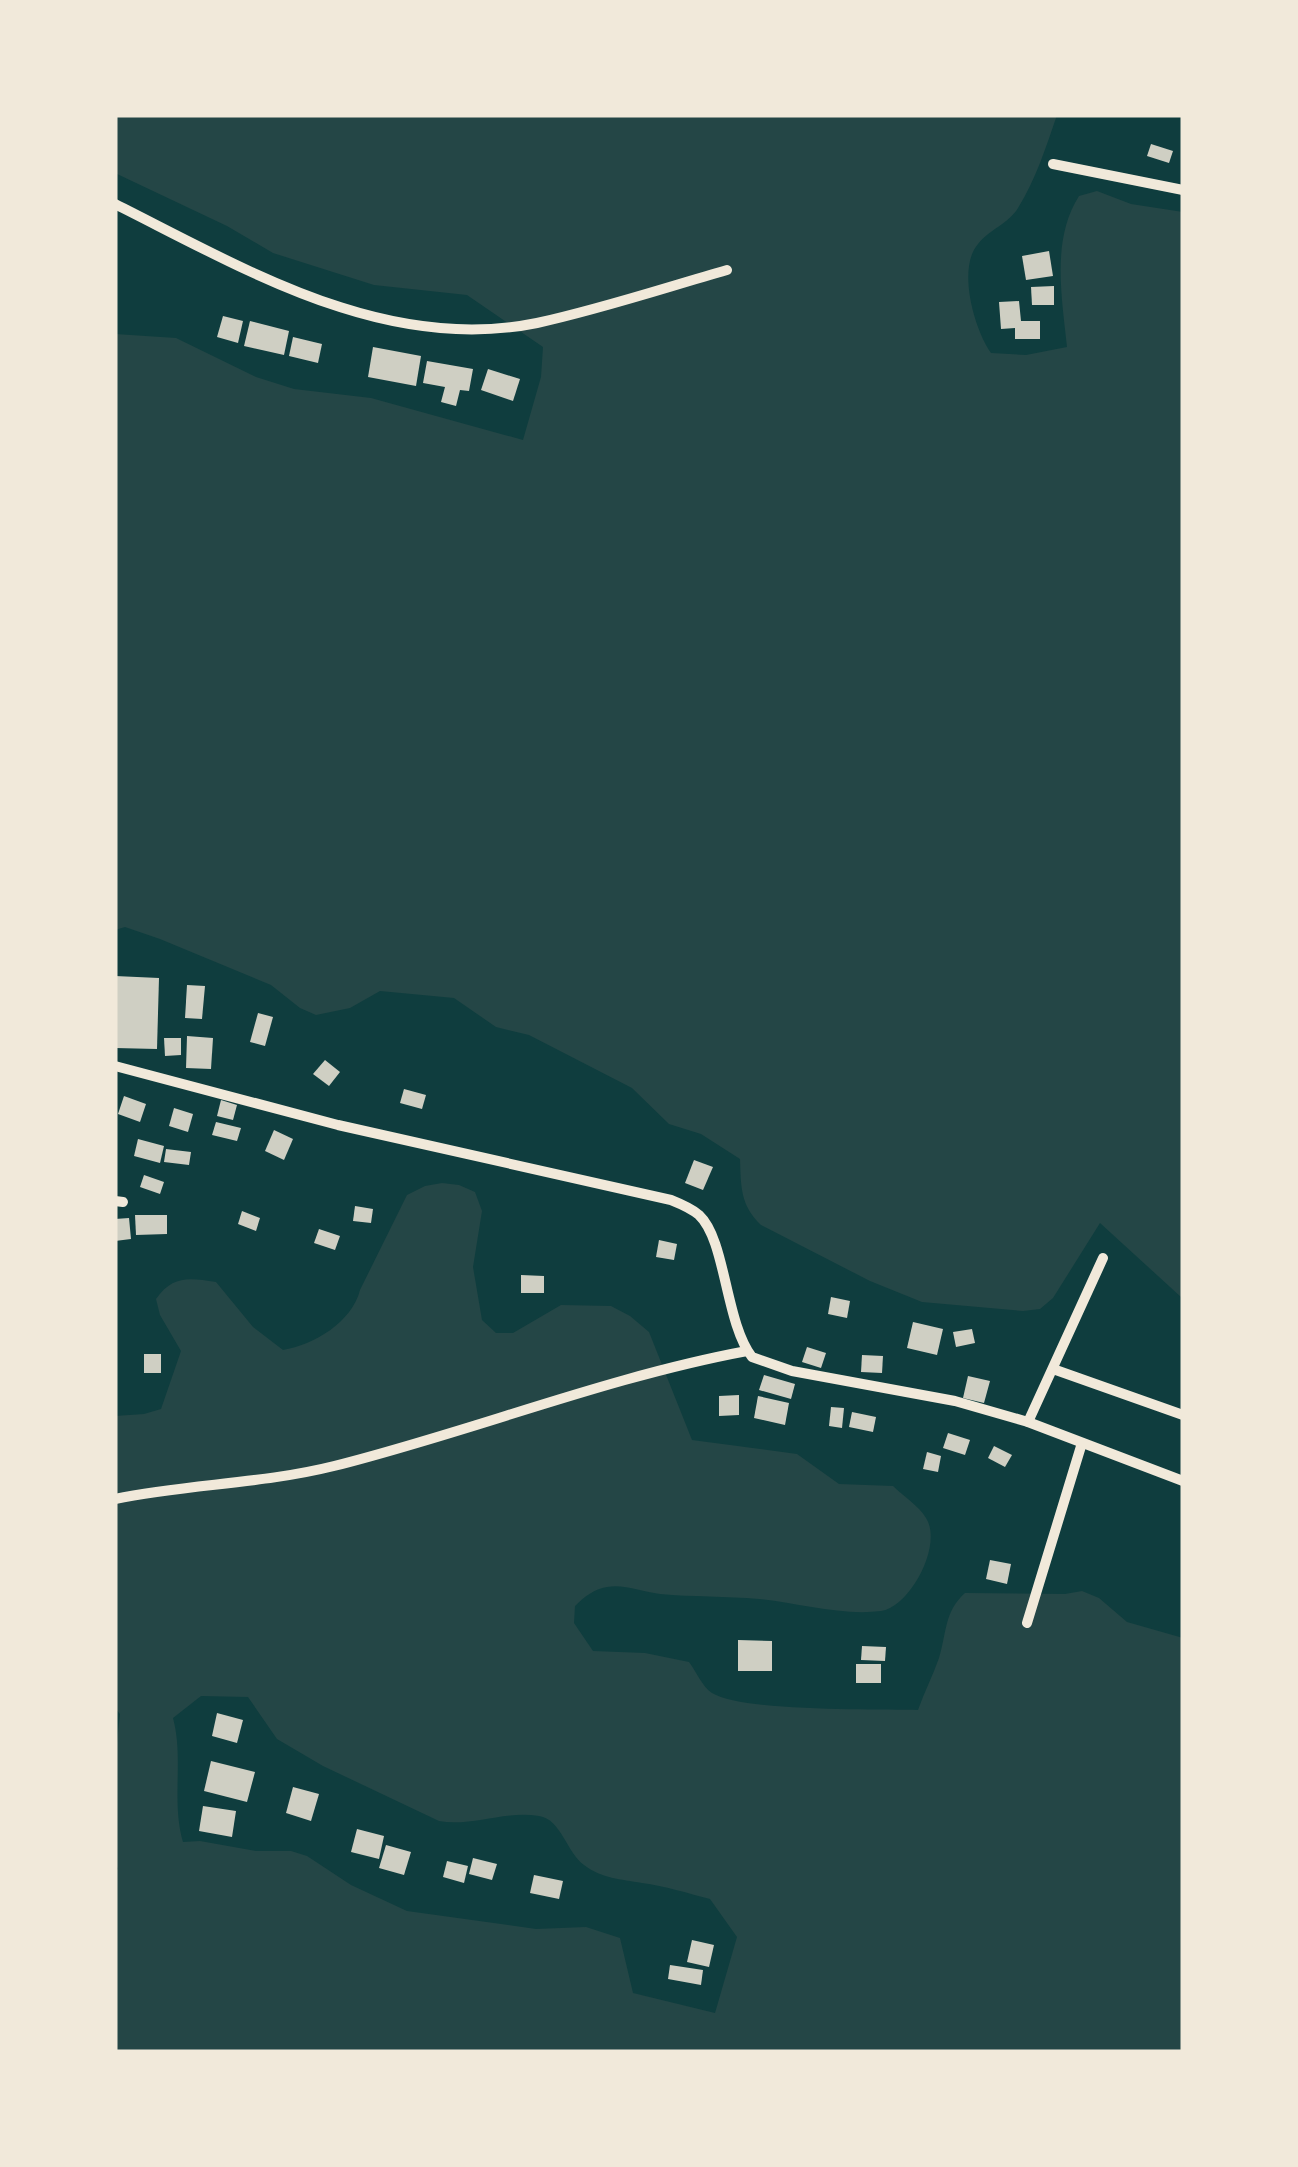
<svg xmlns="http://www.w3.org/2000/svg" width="1298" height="2167" viewBox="0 0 1298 2167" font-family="Commissioner,sans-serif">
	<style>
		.green { fill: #244646; fill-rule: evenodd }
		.building { fill: #cfcfc3 }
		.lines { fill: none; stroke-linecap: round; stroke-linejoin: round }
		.minor { stroke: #f1e9da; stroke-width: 10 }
	</style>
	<rect width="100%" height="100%" fill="#0f3d3e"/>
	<g class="green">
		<path d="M115,115H1057C1046,147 1036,179 1018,208C1008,224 990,229 978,244C957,268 974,329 991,353L1026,355L1067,347C1062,298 1051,240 1079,196L1097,191L1131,204L1183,212V1303L1181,1297L1100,1223L1053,1298L1040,1309L1023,1311L922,1302L870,1281L761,1225C740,1205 741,1186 740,1159L701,1134L669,1124L632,1088L529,1035L496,1027L454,998L380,991L350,1008L316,1015L300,1008L271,985L160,939L125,927L115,930V334L176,338L256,377L294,389L371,398L523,440L541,377L543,347L467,295L374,285L273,253L227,226L115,173Z"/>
		<path d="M442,1183L459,1185L475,1192L482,1211L473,1267L482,1320L496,1333H513L561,1305L611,1306L630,1316L649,1332L692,1440L797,1454L839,1484L893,1486C903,1496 919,1506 926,1518C943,1544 911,1606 881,1611C842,1616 798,1603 759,1599C726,1596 693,1597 660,1594C642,1592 625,1584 607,1587C594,1589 584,1597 575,1606L574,1623L593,1651L645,1653L689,1662C696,1671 703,1688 712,1693C743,1712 876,1709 918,1710C924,1693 933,1675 939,1658C947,1632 944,1612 965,1593L1065,1594L1082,1591L1099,1598L1127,1622L1183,1638V2052H115V1871L118,1869L115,1862V1761L120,1714L115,1708V1416L144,1414L161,1409L181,1351L160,1315L156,1299C173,1275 189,1278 216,1282L253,1327L283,1350C314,1345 352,1322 360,1290L407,1195L425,1186ZM201,1696L248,1697L277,1739L323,1766L439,1821C472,1827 505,1810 539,1816C561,1819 567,1853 584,1865C603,1879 620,1879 642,1883C665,1886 687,1893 710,1899L737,1937L715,2013L633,1993L620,1938L586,1927L536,1929L407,1911L351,1885L307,1856L291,1851H256L200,1841L183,1842C171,1801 184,1759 173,1718Z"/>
	</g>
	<g class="building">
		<polygon points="1151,144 1173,151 1169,163 1147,156"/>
		<polygon points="1049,251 1053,276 1026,280 1022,256"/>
		<polygon points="1054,286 1054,305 1032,305 1031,287"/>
		<polygon points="1019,301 1021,321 1040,321 1040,339 1015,339 1015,328 1001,329 999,302"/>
		<polygon points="223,316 243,321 238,343 217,337"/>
		<polygon points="250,321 289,331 284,355 244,346"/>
		<polygon points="293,337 322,344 318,363 289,356"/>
		<polygon points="373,347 421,356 416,386 368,377"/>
		<polygon points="427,361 473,369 469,391 460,390 456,406 441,402 445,387 423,383"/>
		<polygon points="488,369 520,379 513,401 481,390"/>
		<polygon points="115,976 159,978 157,1049 115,1048"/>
		<polygon points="187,985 205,986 202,1019 185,1018"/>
		<polygon points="258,1013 273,1017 265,1046 250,1042"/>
		<polygon points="187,1036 213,1038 211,1069 186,1068"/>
		<polygon points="164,1038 181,1038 181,1055 165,1056"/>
		<polygon points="325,1060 340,1072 329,1086 313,1074"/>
		<polygon points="404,1089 426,1095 422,1109 400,1103"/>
		<polygon points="124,1096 146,1104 140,1122 118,1114"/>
		<polygon points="221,1100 237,1105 233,1120 217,1116"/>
		<polygon points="174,1108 193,1114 188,1132 169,1126"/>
		<polygon points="216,1122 241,1128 237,1141 212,1135"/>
		<polygon points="274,1130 293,1139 284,1160 265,1151"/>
		<polygon points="138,1139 164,1146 160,1163 134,1156"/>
		<polygon points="166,1149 191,1152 189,1165 164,1162"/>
		<polygon points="694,1160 713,1167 703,1190 685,1183"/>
		<polygon points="144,1175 164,1182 160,1194 140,1187"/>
		<polygon points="355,1206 373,1209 371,1223 353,1221"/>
		<polygon points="242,1211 260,1218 256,1231 238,1224"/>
		<polygon points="135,1215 167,1215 167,1234 136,1235"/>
		<polygon points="129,1218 131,1239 115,1241 115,1219"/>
		<polygon points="319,1229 340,1236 335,1250 314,1243"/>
		<polygon points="659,1240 677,1244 674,1260 656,1257"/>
		<polygon points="521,1275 544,1276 544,1293 521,1293"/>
		<polygon points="831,1297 850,1301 847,1318 828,1314"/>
		<polygon points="913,1322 943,1329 937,1355 907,1348"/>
		<polygon points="972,1329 975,1343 956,1347 953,1332"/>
		<polygon points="807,1347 826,1353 821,1368 802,1362"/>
		<rect x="144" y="1354" width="17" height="19"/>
		<polygon points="862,1355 883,1356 882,1373 861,1372"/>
		<polygon points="764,1375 795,1384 791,1399 759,1390"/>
		<polygon points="968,1376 990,1381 984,1403 963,1398"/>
		<polygon points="739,1395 739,1415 719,1416 719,1396"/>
		<polygon points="758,1396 789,1403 785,1425 754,1418"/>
		<polygon points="831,1407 844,1408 842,1428 829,1426"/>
		<polygon points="852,1412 876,1417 873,1432 849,1427"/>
		<polygon points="948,1433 970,1440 965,1455 943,1448"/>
		<polygon points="994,1446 1012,1455 1005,1467 988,1458"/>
		<polygon points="927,1452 941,1456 938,1472 923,1469"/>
		<polygon points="990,1560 1011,1564 1007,1584 986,1579"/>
		<polygon points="738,1640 772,1641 772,1671 738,1671"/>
		<polygon points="862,1646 886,1647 885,1661 861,1660"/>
		<rect x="856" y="1664" width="25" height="19"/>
		<polygon points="217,1713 243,1720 237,1743 212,1736"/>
		<polygon points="211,1761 255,1772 247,1802 204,1791"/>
		<polygon points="293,1787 319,1794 311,1821 286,1813"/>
		<polygon points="203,1806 236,1811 232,1837 199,1831"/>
		<polygon points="357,1829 384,1836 379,1859 351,1852"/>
		<polygon points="386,1845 411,1852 404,1875 379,1868"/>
		<polygon points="473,1858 497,1864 492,1880 469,1874"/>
		<polygon points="447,1861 468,1866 464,1883 443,1877"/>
		<polygon points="534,1875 563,1881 559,1899 530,1893"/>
		<polygon points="692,1940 714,1945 709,1967 687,1962"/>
		<polygon points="670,1965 703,1970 701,1985 668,1979"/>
	</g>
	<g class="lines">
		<g class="minor">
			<polyline points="1053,164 1183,190"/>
			<path d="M115,204C245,269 385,354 537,323C601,309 664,288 727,270"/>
			<path d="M115,1066L338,1125L671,1200C681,1204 691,1208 699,1215C726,1240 725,1322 752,1357L792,1371L955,1401L1028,1422L1183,1481"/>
			<polyline points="115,1201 123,1202"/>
			<polyline points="1053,1369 1183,1415"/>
			<polyline points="1028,1422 1103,1258"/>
			<path d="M115,1499C188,1484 262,1484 334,1466C473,1431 607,1377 747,1351"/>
			<polyline points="1027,1623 1082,1443"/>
		</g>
	</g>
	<rect width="1298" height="2167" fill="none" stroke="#f1e9da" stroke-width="235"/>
</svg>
